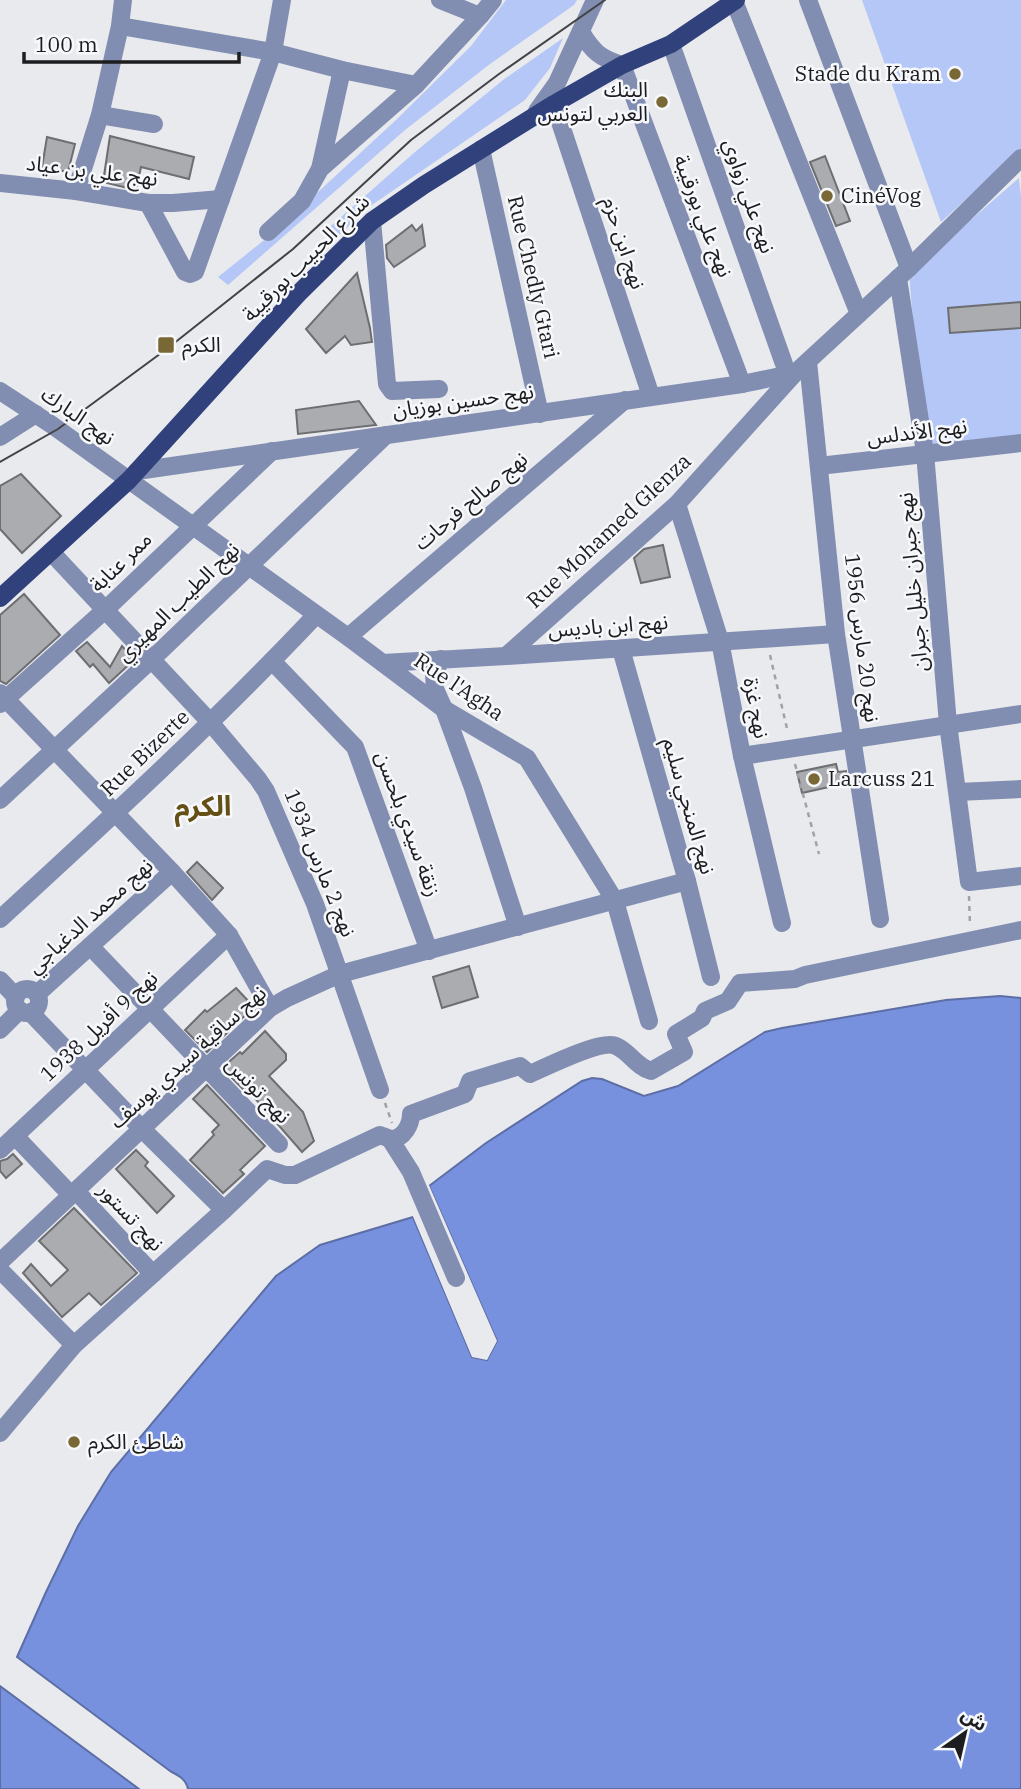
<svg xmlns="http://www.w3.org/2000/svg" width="1021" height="1789" viewBox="0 0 1021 1789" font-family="'IBM Plex Serif','Noto Sans Arabic',serif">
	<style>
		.green { fill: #b5c7f7 }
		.water { fill: #7891df; stroke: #5d6ea5; stroke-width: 2 }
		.pier { fill: #e9eaee }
		.building { fill: #abacaf; stroke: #6d6e71; stroke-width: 2 }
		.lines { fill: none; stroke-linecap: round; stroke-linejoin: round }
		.path { stroke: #a2a2a6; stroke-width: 2.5; stroke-dasharray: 5 5; stroke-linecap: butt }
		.minor { stroke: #828eb1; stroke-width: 18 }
		.major { stroke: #30417c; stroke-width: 18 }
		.tram { stroke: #434346; stroke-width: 2 }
		.poi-dot { fill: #796735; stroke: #f6f8fb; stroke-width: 2.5 }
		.labels { text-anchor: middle; stroke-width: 5; stroke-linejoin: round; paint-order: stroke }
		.poi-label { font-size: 21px; fill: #1d1d1f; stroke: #f6f8fb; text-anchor: start }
		.street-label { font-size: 21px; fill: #1d1d1f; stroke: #f6f8fb }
		.district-label { font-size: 28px; font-weight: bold; fill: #645014; stroke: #f6f8fb }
	</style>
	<rect width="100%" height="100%" fill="#e9eaee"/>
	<g class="green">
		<polygon points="506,0 577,0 574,5 490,64 405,130 228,285 218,277 278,229 396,120 471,46"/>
		<polygon points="862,0 1021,0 1021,149 941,222"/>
		<polygon points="563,38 550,68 525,100 369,207 334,240 324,232 415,152 503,80"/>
		<polygon points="1019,178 1021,197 1021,436 924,446 909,274"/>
	</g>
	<g class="water">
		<path d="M1000,996L1021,998V1789H188C186,1779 178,1775 170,1771L17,1657L46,1592L78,1526L111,1472L276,1276L320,1245L413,1217L472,1357L487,1360L497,1341L429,1186L486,1143L582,1081L592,1078L602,1079L644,1096L678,1086L765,1032L782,1028L946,1000Z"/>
		<polygon points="0,1686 139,1789 0,1789"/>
	</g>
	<polygon class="pier" points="428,1183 497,1341 487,1360 472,1357 412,1214 416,1216 474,1354 485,1356 493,1341 426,1188"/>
	<g class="building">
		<polygon points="110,136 194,157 189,179 141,167 136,190 103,182"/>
		<polygon points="47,137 75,144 68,172 42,167"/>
		<polygon points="825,156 850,221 836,226 810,162"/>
		<polygon points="412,225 416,231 422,225 425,246 394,267 387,258 386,245"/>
		<polygon points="357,273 370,328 372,342 351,345 345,336 326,353 306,329"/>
		<polygon points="1021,302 1021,328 950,333 948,308"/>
		<polygon points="359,401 376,425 298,434 296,410"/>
		<polygon points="21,474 61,516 22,553 0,529 0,486"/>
		<polygon points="663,545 670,577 641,583 634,558 644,549"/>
		<polygon points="24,594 60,635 6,684 0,681 0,615"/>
		<polygon points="87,642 110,667 122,646 134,660 109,683 93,664 90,667 76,651"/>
		<polygon points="836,764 838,772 846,771 847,783 802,793 797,772"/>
		<polygon points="197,862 223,888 212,900 187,872"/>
		<polygon points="469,966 478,997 442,1008 433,977"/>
		<polygon points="236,988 254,1007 207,1052 185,1030 205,1010 207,1012"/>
		<polygon points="265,1031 286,1054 286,1060 269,1076 303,1112 314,1141 302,1152 245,1087 243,1089 222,1068 240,1052 242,1054"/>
		<polygon points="207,1085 265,1146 240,1170 244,1174 223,1193 190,1160 214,1135 212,1132 219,1125 193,1099"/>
		<polygon points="136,1150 148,1162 145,1166 174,1196 157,1213 116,1169"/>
		<polygon points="13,1154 22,1164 6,1178 0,1171 0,1161 7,1159"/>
		<polygon points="74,1208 137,1273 101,1305 89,1293 62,1317 23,1273 31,1264 51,1286 68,1270 39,1241"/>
	</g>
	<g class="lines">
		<g class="path">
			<polyline points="770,655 788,733"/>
			<polyline points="795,764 819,854"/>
			<polyline points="969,896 970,925"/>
			<polyline points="385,1103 392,1123"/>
		</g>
		<g class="minor">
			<polyline points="440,0 480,16"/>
			<polyline points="808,0 909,268"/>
			<polyline points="734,1 859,314"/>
			<polyline points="120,26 273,52 282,0"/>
			<path d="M581,32C593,52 600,58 622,65L742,384"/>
			<polyline points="671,44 784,364"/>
			<polyline points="554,104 651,396"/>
			<polyline points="537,111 557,83 595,0"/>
			<polyline points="100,115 154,124"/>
			<polyline points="481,149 540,414"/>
			<polyline points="320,169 342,70"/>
			<polyline points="0,183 76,191 148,203 173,203 221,199"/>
			<polyline points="76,191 100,115 120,26 123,0"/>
			<polyline points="148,203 185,272 190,274 195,272 273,52 342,70 416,85"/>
			<polyline points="372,221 387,384 392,391 439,389"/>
			<polyline points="268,232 302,201 320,169 416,85 480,16 493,0"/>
			<polyline points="898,278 925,453 948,724 969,882 1021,876"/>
			<polyline points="808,362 836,634 880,919"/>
			<polyline points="0,391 52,425 348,637 444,709 527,758 615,901 649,1021"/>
			<polyline points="0,437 36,414"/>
			<polyline points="819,466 1021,443"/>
			<polyline points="137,471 742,384 795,373"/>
			<polyline points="677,504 720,641 742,756 782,923"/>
			<polyline points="51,552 210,722 258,779 266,791 315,904 380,1090"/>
			<polyline points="348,637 625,400"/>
			<polyline points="621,649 687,881 711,977"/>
			<polyline points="506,656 677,504 795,373 909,268 1021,158"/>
			<polyline points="441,659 434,675 435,689 444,709 473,788 518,927"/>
			<polyline points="272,661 355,747 429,951"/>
			<polyline points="383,663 506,656 836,634"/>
			<polyline points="0,693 172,872 229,935 270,1008"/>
			<polyline points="0,704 105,610 272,451"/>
			<polyline points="742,756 1021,714"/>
			<polyline points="958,792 1021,789"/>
			<polyline points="0,800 151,660 386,435"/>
			<path d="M0,919C108,820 216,721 316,615"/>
			<polyline points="90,946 279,1144"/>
			<polyline points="0,980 16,997"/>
			<circle cx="27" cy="1001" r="12"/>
			<polyline points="37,994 172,872"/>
			<polyline points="30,1012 142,1129 224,1210"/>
			<polyline points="0,1030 20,1010"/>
			<polyline points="15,1136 71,1195"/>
			<polyline points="390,1139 411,1172 456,1278"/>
			<polyline points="0,1150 229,935"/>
			<polyline points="76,1191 153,1274"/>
			<polyline points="0,1262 270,1008 287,998 340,974 687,881"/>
			<polyline points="0,1270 74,1345"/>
			<path d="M0,1433L74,1345L224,1210L267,1169L285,1175H295L380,1135C383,1136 387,1138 391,1139C404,1139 411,1124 411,1114L465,1094L470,1081L520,1066L530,1074C546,1067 602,1039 616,1046C630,1052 635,1066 651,1071L684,1052L676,1034L702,1018L705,1011L728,1001L740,983L795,979L805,975L1021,930"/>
		</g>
		<polyline class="major" points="0,598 129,480 299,293 372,221 424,185 554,104 622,65 671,44 736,0"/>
		<polyline class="tram" points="0,462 58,429 168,348 293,249 411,140 499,74 605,0"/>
	</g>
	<g class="poi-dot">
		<circle cx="955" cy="74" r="7"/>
		<circle cx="662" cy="102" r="7"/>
		<circle cx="827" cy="196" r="7"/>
		<rect x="157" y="336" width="18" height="18" rx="3.5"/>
		<circle cx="814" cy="779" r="7"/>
		<circle cx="74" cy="1442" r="7"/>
	</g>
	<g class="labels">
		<g class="poi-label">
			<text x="941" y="81" text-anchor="end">Stade du Kram</text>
			<text x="648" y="97" text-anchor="end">البنك<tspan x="648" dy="24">العربي لتونس</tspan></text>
			<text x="841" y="203">CinéVog</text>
			<text x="182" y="352">الكرم</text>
			<text x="828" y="786">Larcuss 21</text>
			<text x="88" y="1449">شاطئ الکرم</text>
		</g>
		<g class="street-label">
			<text transform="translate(92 171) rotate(7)" y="7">نهج علي بن عياد</text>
			<text transform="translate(749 196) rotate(71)" y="7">نهج علي زواوي</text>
			<text transform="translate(703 216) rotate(69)" y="7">نهج علي بورقيبة</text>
			<text transform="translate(624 243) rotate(72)" y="7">نهج ابن حزم</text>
			<text transform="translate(306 258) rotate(-45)" y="7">شارع الحبيب بورقيبة</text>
			<text transform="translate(533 277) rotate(77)" y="7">Rue Chedly Gtari</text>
			<text transform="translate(463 401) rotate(-8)" y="7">نهج حسين بوزيان</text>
			<text transform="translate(78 416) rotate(35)" y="7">نهج البارك</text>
			<text transform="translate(917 432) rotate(-7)" y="7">نهج الأندلس</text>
			<text transform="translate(471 501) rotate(-40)" y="7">نهج صالح فرحات</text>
			<text transform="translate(609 531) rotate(-43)" y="7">Rue Mohamed Glenza</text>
			<text transform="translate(121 562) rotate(-44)" y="7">ممر عنابة</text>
			<text transform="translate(913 582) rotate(-95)" y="7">نهج جبران خليل جبران</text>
			<text transform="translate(178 602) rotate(-44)" y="7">نهج الطيب المهيري</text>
			<text transform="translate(608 626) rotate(-4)" y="7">نهج ابن باديس</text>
			<text transform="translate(862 638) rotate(83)" y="7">نهج 20 مارس 1956</text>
			<text transform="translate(459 687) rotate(34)" y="7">Rue l'Agha</text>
			<text transform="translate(756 708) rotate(79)" y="7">نهج غزة</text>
			<text transform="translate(145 753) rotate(-44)" y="7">Rue Bizerte</text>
			<text transform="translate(689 806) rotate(74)" y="7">نهج المنجي سليم</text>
			<text transform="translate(408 824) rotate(70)" y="7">زنقة سيدي بلحسن</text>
			<text transform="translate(320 863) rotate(68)" y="7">نهج 2 مارس 1934</text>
			<text transform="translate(90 916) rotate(-42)" y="7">نهج محمد الدغباجي</text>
			<text transform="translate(99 1026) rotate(-43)" y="7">نهج 9 أفريل 1938</text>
			<text transform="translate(188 1057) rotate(-42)" y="7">نهج ساقية سيدي يوسف</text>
			<text transform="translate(258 1090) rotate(46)" y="7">نهج تونس</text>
			<text transform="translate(131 1217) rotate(47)" y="7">نهج تستور</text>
		</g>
		<g class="district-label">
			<text x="203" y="816">الكرم</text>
		</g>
	</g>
	<g transform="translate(965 1733) rotate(34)" stroke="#f6f8fb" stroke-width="5" paint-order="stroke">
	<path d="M0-5L12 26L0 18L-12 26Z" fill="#1d1d1f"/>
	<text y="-10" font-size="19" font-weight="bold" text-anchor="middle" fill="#1d1d1f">ش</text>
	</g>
	<path d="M24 52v10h215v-10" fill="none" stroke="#1d1d1f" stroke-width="3.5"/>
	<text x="35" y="52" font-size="21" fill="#1d1d1f" stroke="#f6f8fb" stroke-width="5" paint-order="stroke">100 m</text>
</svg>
